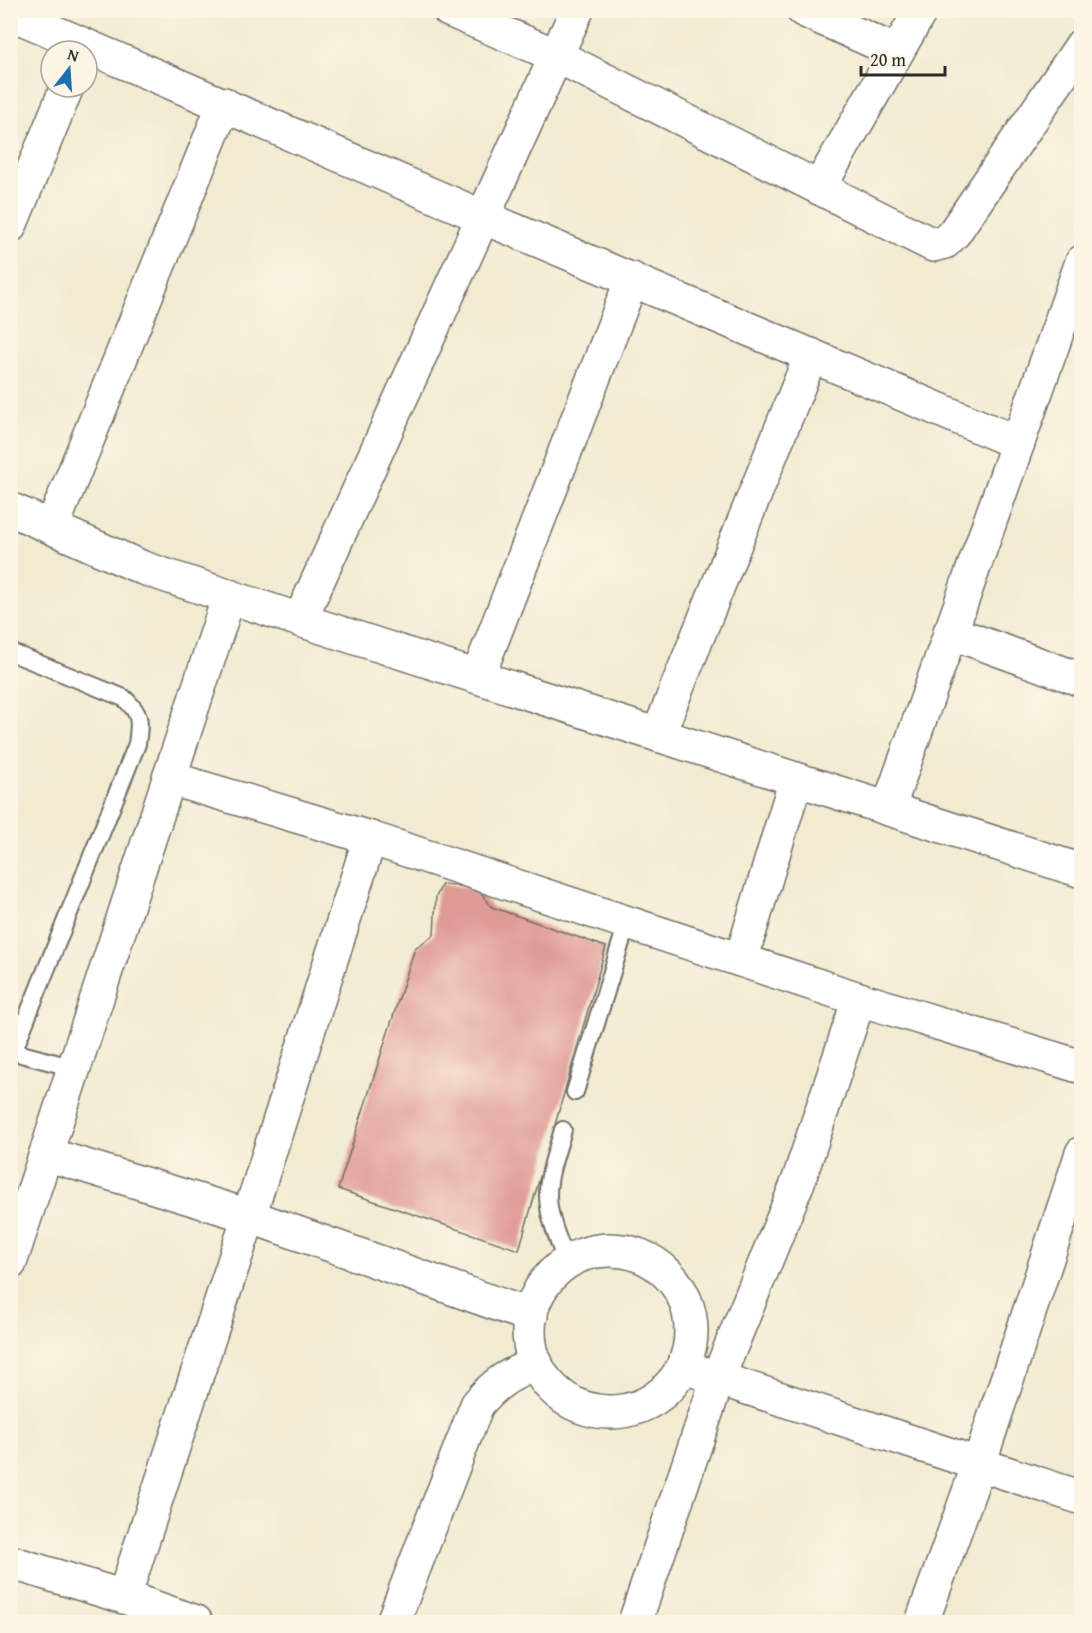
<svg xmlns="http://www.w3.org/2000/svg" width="1092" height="1633" viewBox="0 0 1092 1633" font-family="'Gentium Book Plus',serif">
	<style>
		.building { fill: #e09a96 }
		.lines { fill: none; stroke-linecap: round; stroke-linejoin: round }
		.service-casing { stroke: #716e65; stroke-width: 20 }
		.minor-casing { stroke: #716e65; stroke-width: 36 }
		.service { stroke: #fff; stroke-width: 16 }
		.minor { stroke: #fff; stroke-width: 33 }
	</style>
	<rect width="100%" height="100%" fill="#fcf5e5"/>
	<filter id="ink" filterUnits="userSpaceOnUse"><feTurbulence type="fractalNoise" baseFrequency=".0167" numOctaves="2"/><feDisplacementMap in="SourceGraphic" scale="12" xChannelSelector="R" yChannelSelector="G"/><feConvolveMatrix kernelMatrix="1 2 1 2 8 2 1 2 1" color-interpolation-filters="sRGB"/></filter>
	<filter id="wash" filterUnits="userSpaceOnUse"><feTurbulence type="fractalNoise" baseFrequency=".008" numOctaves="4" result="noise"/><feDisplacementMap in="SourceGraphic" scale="24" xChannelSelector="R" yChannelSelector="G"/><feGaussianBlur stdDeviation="1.35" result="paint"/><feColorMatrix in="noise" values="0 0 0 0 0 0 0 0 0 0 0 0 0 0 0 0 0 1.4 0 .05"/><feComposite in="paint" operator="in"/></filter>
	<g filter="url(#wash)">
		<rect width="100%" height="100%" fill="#f2ebd2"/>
		<g id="blocks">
			<polygon class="building" points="442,884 477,888 492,907 606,947 519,1250 338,1189 415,948 434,935 436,897"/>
		</g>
	</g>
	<g filter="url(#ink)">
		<use href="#blocks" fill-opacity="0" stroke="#716e65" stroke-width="1.5"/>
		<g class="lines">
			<g class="service-casing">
				<g id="service">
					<path d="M10,652L124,698C142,715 140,721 137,744L13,1052"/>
					<polyline points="10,1051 74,1068"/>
					<polyline points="575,1092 627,923"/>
					<path d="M563,1130C557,1151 548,1173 548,1195C548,1218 559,1241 567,1263"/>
				</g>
			</g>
			<g class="minor-casing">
				<g id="minor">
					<polyline points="449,10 557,56 933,245 945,242 954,233 1082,45"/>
					<polyline points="803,10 897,52"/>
					<polyline points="10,13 483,217 1018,443"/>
					<polyline points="819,188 921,10"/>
					<polyline points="10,226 67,87"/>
					<polyline points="10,509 143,568 300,620 1082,871"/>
					<polyline points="52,527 224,104"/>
					<polyline points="300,620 577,10"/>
					<polyline points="950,632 1082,680"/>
					<polyline points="478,676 632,279"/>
					<polyline points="658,735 811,355"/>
					<polyline points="169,778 370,838"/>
					<polyline points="888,809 1082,262"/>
					<polyline points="741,960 796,779"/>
					<polyline points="46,1154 249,1216 531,1316"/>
					<circle cx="610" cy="1331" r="81"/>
					<polyline points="10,1263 229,596"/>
					<polyline points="699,1372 1082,1498"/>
					<polyline points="10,1562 124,1597"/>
					<polyline points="196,1622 124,1597 249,1216 370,838 859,999 1082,1067"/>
					<path d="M393,1622L477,1405C495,1382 510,1375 536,1363"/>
					<polyline points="635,1622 718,1378 798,1182 859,999"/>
					<polyline points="922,1622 979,1464 1082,1153"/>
				</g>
			</g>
			<use href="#service" class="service"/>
			<use href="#minor" class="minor"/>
		</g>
	</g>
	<rect width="1092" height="1633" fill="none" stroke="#fcf5e5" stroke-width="36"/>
	<g transform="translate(69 69) rotate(17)"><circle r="28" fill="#fcf5e5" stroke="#a8a49b" stroke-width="1.5"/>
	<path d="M0-4.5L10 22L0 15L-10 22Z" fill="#1f6fb2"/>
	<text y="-9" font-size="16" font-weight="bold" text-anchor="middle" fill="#2b2b2b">N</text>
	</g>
	<path d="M861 66v9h84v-9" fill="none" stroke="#2b2b2b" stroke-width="3"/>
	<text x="870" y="66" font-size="18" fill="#2b2b2b" stroke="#fcf5e5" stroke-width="4.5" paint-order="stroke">20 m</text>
</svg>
